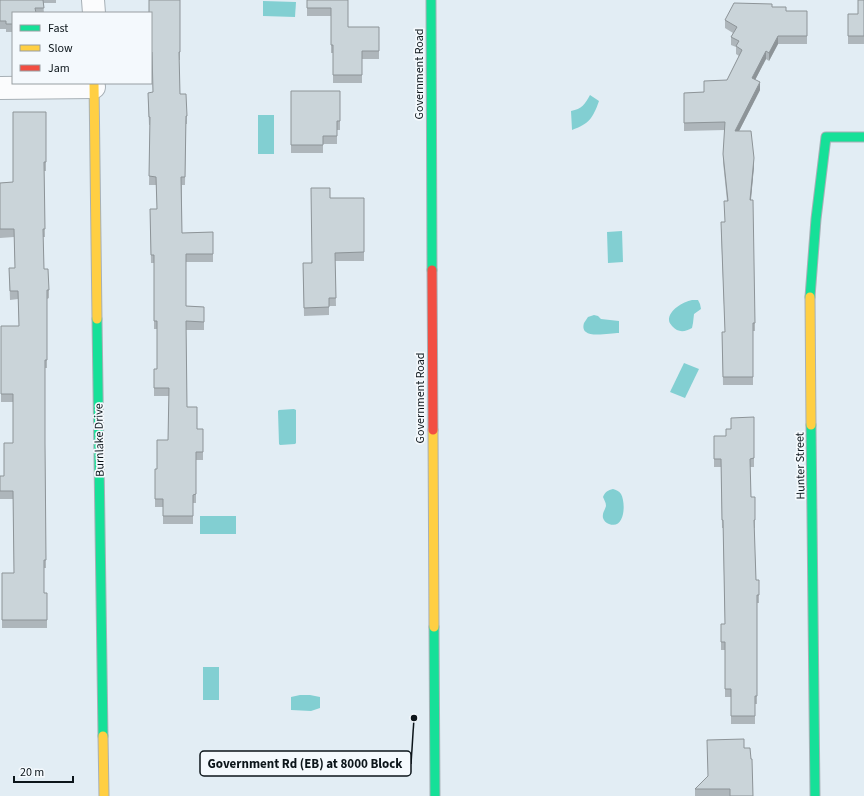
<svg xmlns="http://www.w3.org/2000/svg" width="864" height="796" viewBox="0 0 864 796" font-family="'Source Sans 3',sans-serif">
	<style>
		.water { fill: #82cfd2 }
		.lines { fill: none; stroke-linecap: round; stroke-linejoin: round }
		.street-casing { stroke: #a7b0b6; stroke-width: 24 }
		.fast-casing { stroke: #a7b0b6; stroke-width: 11 }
		.slow-casing { stroke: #a7b0b6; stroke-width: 11 }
		.jam-casing { stroke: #a7b0b6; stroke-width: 11 }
		.street { stroke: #fbfcfd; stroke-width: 22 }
		.fast { stroke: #16e098; stroke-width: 9 }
		.slow { stroke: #ffcf43; stroke-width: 9 }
		.jam { stroke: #f24e42; stroke-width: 9 }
		.wall { fill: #aeb6bb }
		.shaded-wall { fill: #8d9498 }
		.building { fill: #cad4d9; stroke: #8d9498 }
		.labels { text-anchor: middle; stroke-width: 3.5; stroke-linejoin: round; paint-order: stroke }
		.street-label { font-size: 12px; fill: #0c151a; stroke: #f4f9fd }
		.leader { fill: none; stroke: #0c151a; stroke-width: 1.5 }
		.callout-dot { fill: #0c151a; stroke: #f4f9fd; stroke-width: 1.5 }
		.callout { fill: #f4f9fd; stroke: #0c151a; stroke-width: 1.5 }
		.callout-label { font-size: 13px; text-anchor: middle; font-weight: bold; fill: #0c151a }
	</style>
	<rect width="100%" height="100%" fill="#e2edf4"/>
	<g class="water">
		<polygon points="263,1 296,2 295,17 263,16"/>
		<path d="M590,95L599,101C593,118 589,124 572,130L571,111C582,109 585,104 590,95Z"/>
		<rect x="258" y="115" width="16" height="39"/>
		<polygon points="622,231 623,262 608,263 607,232"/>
		<path d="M692,300H698L700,304L701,309L694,314L693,323L692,328C685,332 678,333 672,326C671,324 669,323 669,320C669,310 683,302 692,300Z"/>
		<path d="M594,315L598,316L601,319L619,321V333C612,333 591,337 586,332C583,330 583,326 584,323L588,317Z"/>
		<polygon points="684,363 699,369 685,398 670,392"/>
		<polygon points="294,409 296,410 296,443 295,444 280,445 279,444 278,411 279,410"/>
		<path d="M613,489C616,490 619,491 621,494C626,503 625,530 609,524C606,523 604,521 603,518C602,513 605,510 606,506C606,502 604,500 603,497C605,492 608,490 613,489Z"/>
		<rect x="200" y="516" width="36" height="18"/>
		<rect x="203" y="667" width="16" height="33"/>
		<polygon points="300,695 310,695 320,697 320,708 311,711 291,710 291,697"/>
	</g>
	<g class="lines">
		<g class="street-casing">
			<g id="street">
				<polyline points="93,0 94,13"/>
				<polyline points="0,88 94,87"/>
			</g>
		</g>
		<g class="fast-casing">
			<g id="fast">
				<polyline points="431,0 432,270"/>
				<polyline points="810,297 816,219 826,137 864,137"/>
				<polyline points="97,319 103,736"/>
				<polyline points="811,425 815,796"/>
				<polyline points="434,627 435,796"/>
			</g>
		</g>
		<g class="slow-casing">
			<g id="slow">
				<polyline points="94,83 97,319"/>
				<polyline points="810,297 811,425"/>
				<polyline points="433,430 434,627"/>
				<polyline points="103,736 104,796"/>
			</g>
		</g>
		<g class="jam-casing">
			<polyline id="jam" points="432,270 433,430"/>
		</g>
		<use href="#street" class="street"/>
		<use href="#fast" class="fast"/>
		<use href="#slow" class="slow"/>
		<use href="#jam" class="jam"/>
	</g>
	<g class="wall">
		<polygon points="0,0 56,0 56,3 43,3 44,13 13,13 13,32 6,32 6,29 0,29"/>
		<polygon points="180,0 180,60 179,60 180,94 187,116 187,124 186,124 185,185 182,185 182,233 213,232 213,262 186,262 186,306 204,307 204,330 186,330 187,407 197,429 203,429 203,460 196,460 196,503 193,503 193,524 163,524 163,507 155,507 155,469 157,469 168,440 169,396 154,396 154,369 157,369 157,329 154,329 154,263 151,263 150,209 157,209 156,185 149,185 150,125 149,125 148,101 153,92 152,60 151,60 151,13"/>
		<polygon points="307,0 348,0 348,27 379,27 379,59 362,59 362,83 333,83 333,53 331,53 331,16 307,16"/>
		<polygon points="864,0 864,44 848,44 848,14 858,14"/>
		<polygon points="772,7 786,11 807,11 807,44 778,44 769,61 766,59 755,80 760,90 739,131 754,166 751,200 755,323 755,331 753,331 753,385 723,385 722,332 725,332 721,230 725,222 727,201 723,162 725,130 684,131 684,93 704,92 727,80 739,56 736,54 736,47 731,45 731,37 733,33 725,28 725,20"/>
		<polygon points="291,91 340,91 340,130 337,130 337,144 323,144 323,153 291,153"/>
		<polygon points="46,112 46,171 44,171 45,237 43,237 44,269 49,290 49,298 47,299 47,368 45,368 45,446 46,568 44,568 44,593 47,593 47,628 2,628 2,573 14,573 13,499 0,499 0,476 4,476 13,443 13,402 1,402 1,326 19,326 18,299 10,300 9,268 15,268 14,237 0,238 0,183 13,182"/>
		<polygon points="330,198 364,198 364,261 335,261 336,306 329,306 329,315 304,316 303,263 311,263"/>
		<polygon points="754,417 754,467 750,467 751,497 755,497 755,528 754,528 756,580 759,595 759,603 757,603 757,704 755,704 755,724 731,724 731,697 725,697 725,650 721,650 721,624 725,624 723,528 722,528 721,467 714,467 714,436 726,436 731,429"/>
		<polygon points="744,748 751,759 753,796 695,796 695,789"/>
	</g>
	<g class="shaded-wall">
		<polygon points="778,36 778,44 769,61 769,53"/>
		<polygon points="766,51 766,59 752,86 752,78"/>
		<polygon points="760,82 760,90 735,139 735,131"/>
		<polygon points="754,158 754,166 750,208 750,200"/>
	</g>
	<g class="building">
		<polygon points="0,0 43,0 44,8 35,8 36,13 13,13 13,24 6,24 6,21 0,21"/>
		<polygon points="149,0 180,0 180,52 179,52 180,94 186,94 187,116 186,116 185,177 181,177 182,233 213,232 213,254 186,254 186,306 204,307 204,322 186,321 187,407 197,407 197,429 203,429 203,452 196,452 196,494 193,495 193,516 163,516 163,499 155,499 155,469 157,469 157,440 168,440 169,388 154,388 154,369 157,369 157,321 154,321 154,255 151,255 150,209 157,209 156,177 149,176 150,117 149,117 148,93 153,92 152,52 151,52 151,13 149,13"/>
		<polygon points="307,0 348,0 348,27 379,27 379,51 362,51 362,75 333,75 333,45 331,45 331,8 307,8"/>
		<polygon points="858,0 864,0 864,36 848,36 848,14 858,14"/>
		<polygon points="734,3 772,4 772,7 786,7 786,11 807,11 807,36 778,36 769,53 766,51 752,78 760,82 735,131 751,131 754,158 750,200 753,200 755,323 753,323 753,377 723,377 722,332 725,332 721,222 725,222 724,201 728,201 723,154 725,122 684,123 684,93 704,92 704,81 727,80 742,50 736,46 739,41 731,37 737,27 725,20"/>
		<polygon points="291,91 340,91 340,121 337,121 337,136 323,136 323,145 291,145"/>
		<polygon points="13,112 46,112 46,162 44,162 45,229 43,229 44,269 48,269 49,290 47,290 47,360 45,360 45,443 46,560 44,560 44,593 47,593 47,620 2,620 2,573 14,573 13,491 0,491 0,476 4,476 4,443 13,443 13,394 1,394 1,326 19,326 18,291 10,291 9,268 15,268 14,229 0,229 0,183 13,182"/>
		<polygon points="311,188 330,188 330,198 364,198 364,252 335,253 336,298 329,298 329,307 304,308 303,263 312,263"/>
		<polygon points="754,417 754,458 750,459 751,497 755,497 755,520 754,520 756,580 759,580 759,595 757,595 757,696 755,696 755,716 731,716 731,689 725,689 725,642 721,642 721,624 725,624 723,520 722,520 721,459 714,459 714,436 726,436 726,429 731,429 731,418"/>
		<polygon points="744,739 744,748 750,748 751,759 752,759 753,796 730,796 730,789 695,789 708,776 707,740"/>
	</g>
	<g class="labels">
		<g class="street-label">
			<text transform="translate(419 74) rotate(-90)" y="4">Government Road</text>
			<text transform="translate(420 398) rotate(-90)" y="4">Government Road</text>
			<text transform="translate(99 440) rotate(-91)" y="4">Burnlake Drive</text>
			<text transform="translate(800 466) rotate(-91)" y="4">Hunter Street</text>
		</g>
	</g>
	<path class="leader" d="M414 718L411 764"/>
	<circle class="callout-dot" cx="414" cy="718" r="4"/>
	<rect class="callout" x="200" y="751" width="211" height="25" rx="4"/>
	<g class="callout-label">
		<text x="305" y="768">Government Rd (EB) at 8000 Block</text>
	</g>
	<rect x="12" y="12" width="140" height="72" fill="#f4f9fd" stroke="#979ea2"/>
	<rect x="20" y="25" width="20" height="6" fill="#16e098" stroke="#979ea2"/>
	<text x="48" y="32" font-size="12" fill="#0c151a">Fast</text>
	<rect x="20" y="45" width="20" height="6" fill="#ffcf43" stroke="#979ea2"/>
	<text x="48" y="52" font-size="12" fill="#0c151a">Slow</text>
	<rect x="20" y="65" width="20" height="6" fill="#f24e42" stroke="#979ea2"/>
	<text x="48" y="72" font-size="12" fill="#0c151a">Jam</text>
	<path d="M14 776v6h59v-6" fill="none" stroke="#0c151a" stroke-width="2"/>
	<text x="20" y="776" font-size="12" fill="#0c151a" stroke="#f4f9fd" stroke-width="3" paint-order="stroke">20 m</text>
</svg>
